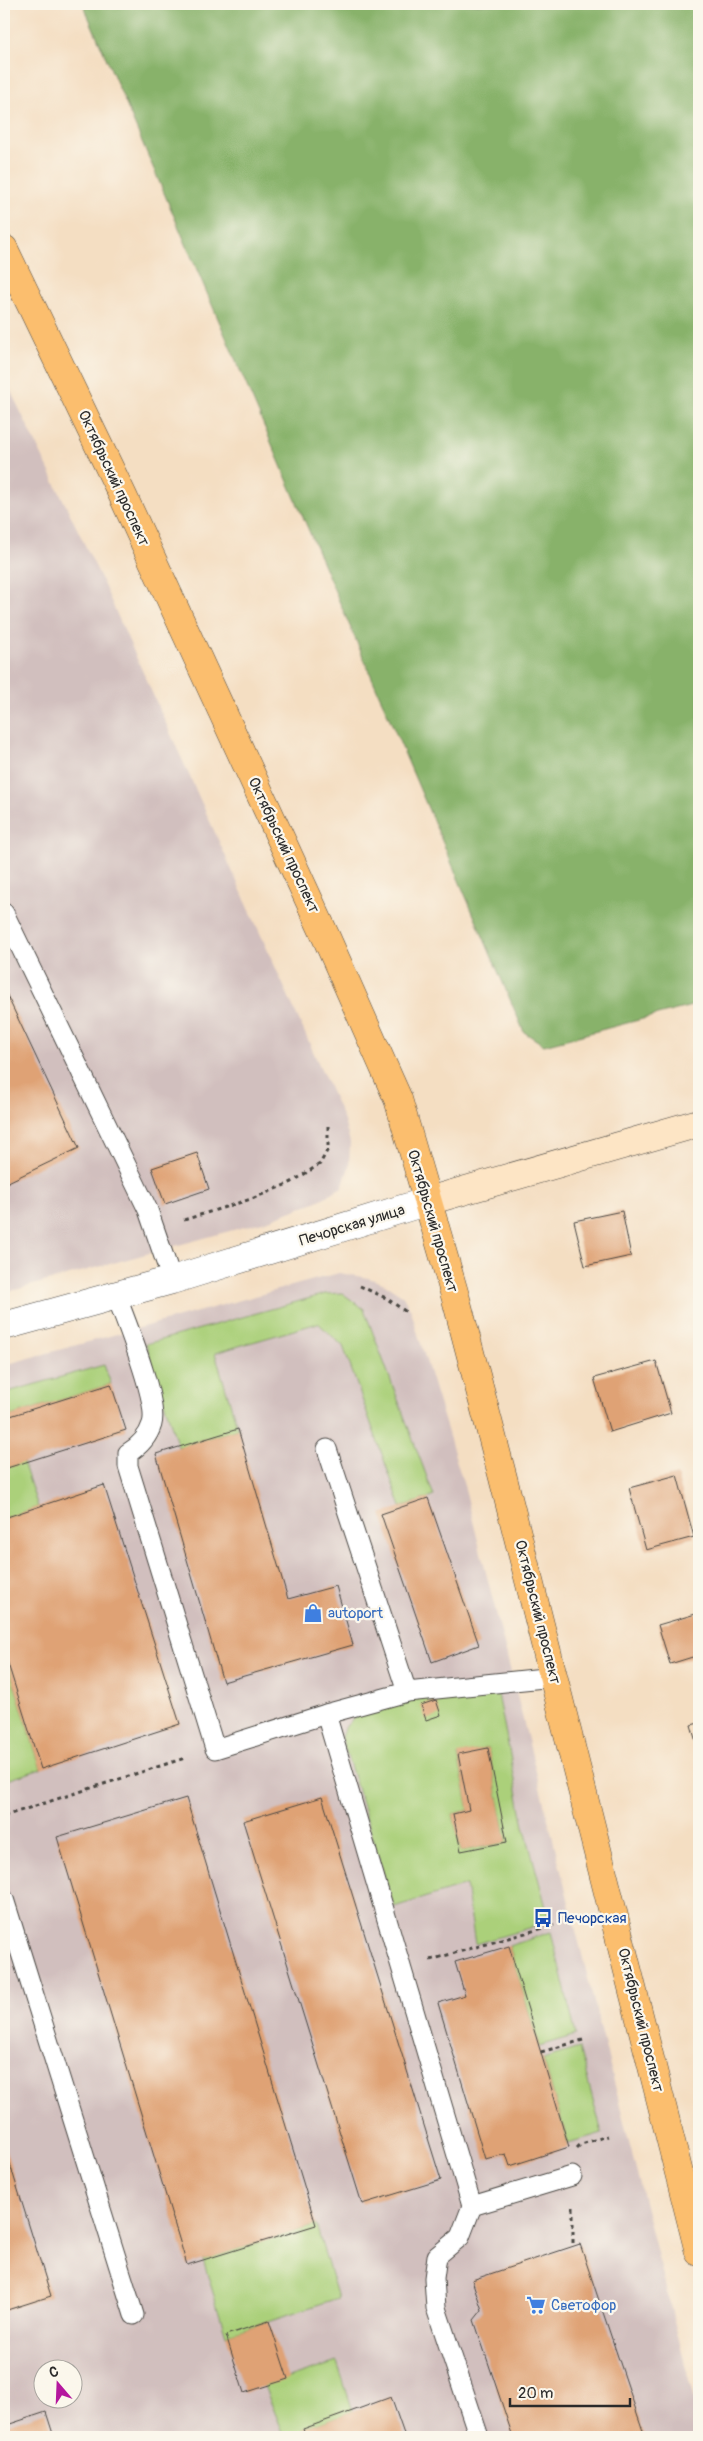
<svg xmlns="http://www.w3.org/2000/svg" width="703" height="2441" viewBox="0 0 703 2441" font-family="Pangolin,sans-serif">
	<style>
		.industrial { fill: #d1bfbe; fill-rule: evenodd }
		.green { fill: #abd07a; stroke: #6b7e52; fill-rule: evenodd }
		.forest { fill: #88b26a; stroke: #5a6e4a }
		.building { fill: #dfa274 }
		.lines { fill: none; stroke-linecap: round; stroke-linejoin: round }
		.lane-casing { stroke: #494642; stroke-width: 21 }
		.street-casing { stroke: #494642; stroke-width: 29 }
		.secondary-casing { stroke: #494642; stroke-width: 29 }
		.primary-casing { stroke: #494642; stroke-width: 29 }
		.path { stroke: #494642; stroke-width: 3; stroke-dasharray: 4 4; stroke-linecap: butt }
		.lane { stroke: #fff; stroke-width: 19 }
		.street { stroke: #fff; stroke-width: 28 }
		.secondary { stroke: #fde5c5; stroke-width: 28 }
		.primary { stroke: #fbbe6e; stroke-width: 28 }
		.labels { text-anchor: middle; stroke-width: 4.5; stroke-linejoin: round; paint-order: stroke }
		.street-label { font-size: 15px; fill: #2b2b2b; stroke: #fbf7ec }
		.shop-label { font-size: 15px; fill: #366cbe; stroke: #fbf7ec; text-anchor: start }
		.transit-label { font-size: 15px; fill: #164399; stroke: #fbf7ec; text-anchor: start }
	</style>
	<rect width="100%" height="100%" fill="#fbf7ec"/>
	<filter id="ink" filterUnits="userSpaceOnUse"><feTurbulence type="fractalNoise" baseFrequency=".02" numOctaves="2"/><feDisplacementMap in="SourceGraphic" scale="10" xChannelSelector="R" yChannelSelector="G"/><feConvolveMatrix kernelMatrix="1 2 1 2 8 2 1 2 1" color-interpolation-filters="sRGB"/></filter>
	<filter id="wash" filterUnits="userSpaceOnUse"><feTurbulence type="fractalNoise" baseFrequency=".0096" numOctaves="4" result="noise"/><feDisplacementMap in="SourceGraphic" scale="20" xChannelSelector="R" yChannelSelector="G"/><feGaussianBlur stdDeviation="1.12" result="paint"/><feColorMatrix in="noise" values="0 0 0 0 0 0 0 0 0 0 0 0 0 0 0 0 0 1.4 0 .05"/><feComposite in="paint" operator="in"/></filter>
	<g filter="url(#wash)">
		<rect width="100%" height="100%" fill="#f4dec2"/>
		<g class="industrial">
			<polygon points="4,377 98,572 343,1118 350,1142 349,1167 342,1187 318,1201 266,1221 4,1293"/>
			<path d="M339,1273L368,1278L385,1284L402,1295L411,1311L465,1489L699,2420V2437H4V1365ZM42,2368H72V2398H42Z"/>
		</g>
		<g class="green">
			<polygon points="342,1293 364,1309 434,1496 401,1507 343,1346 318,1323 215,1353 238,1429 178,1447 146,1344 325,1294"/>
			<polygon points="104,1365 111,1384 4,1418 4,1393"/>
			<polygon points="23,1462 38,1507 4,1518 4,1469"/>
			<polygon points="4,1651 41,1769 4,1781"/>
			<path d="M498,1694L524,1826L550,1922L475,1944L466,1885L394,1907L342,1739C343,1735 344,1728 347,1725C374,1694 460,1695 498,1694ZM488,1748L507,1842L461,1851L453,1814L469,1810L458,1755Z"/>
			<polygon points="551,1932 576,2035 539,2046 509,1946"/>
			<polygon points="579,2048 602,2133 568,2143 543,2059"/>
			<polygon points="316,2225 338,2298 226,2335 203,2260"/>
			<polygon points="337,2362 353,2411 303,2429 306,2437 285,2437 264,2386"/>
		</g>
		<polygon class="forest" points="83,4 699,4 699,1004 544,1045 524,1032"/>
		<g id="blocks">
			<g class="building">
				<polygon points="4,989 79,1148 4,1184"/>
				<polygon points="197,1153 209,1189 165,1204 152,1168"/>
				<polygon points="622,1211 631,1256 585,1266 574,1221"/>
				<polygon points="656,1361 671,1413 610,1432 594,1378"/>
				<polygon points="111,1384 126,1430 4,1469 4,1418"/>
				<polygon points="238,1429 288,1599 336,1586 353,1645 223,1682 156,1454"/>
				<polygon points="677,1475 694,1537 646,1550 629,1488"/>
				<polygon points="104,1485 180,1724 41,1769 4,1651 4,1518"/>
				<polygon points="428,1498 479,1645 432,1662 381,1514"/>
				<polygon points="699,1613 699,1655 670,1664 658,1625"/>
				<polygon points="436,1700 441,1715 426,1720 421,1705"/>
				<polygon points="699,1723 699,1752 691,1725"/>
				<polygon points="488,1748 507,1842 461,1851 453,1814 469,1810 458,1754"/>
				<polygon points="322,1797 441,2180 362,2204 243,1821"/>
				<polygon points="186,1798 316,2225 187,2265 57,1837"/>
				<polygon points="509,1946 569,2147 510,2166 506,2154 485,2159 438,2003 465,1995 455,1962"/>
				<polygon points="4,2145 51,2296 4,2311"/>
				<polygon points="580,2244 645,2437 513,2437 474,2320 482,2310 472,2280"/>
				<polygon points="269,2321 288,2379 244,2393 226,2335"/>
				<polygon points="391,2397 405,2437 306,2437 303,2429"/>
				<polygon points="46,2412 54,2437 4,2437 4,2426"/>
			</g>
		</g>
	</g>
	<g filter="url(#ink)">
		<use href="#blocks" fill-opacity="0" stroke="#494642" stroke-width="1"/>
		<g class="lines">
			<g class="lane-casing">
				<g id="lane">
					<polyline points="4,913 148,1210 172,1280"/>
					<path d="M116,1295C125,1319 159,1402 152,1424C148,1437 138,1447 128,1453V1466L215,1749L326,1714L407,1692L554,1677"/>
					<polyline points="327,1449 407,1692"/>
					<polyline points="326,1714 472,2206 460,2237 437,2256 434,2278 436,2308 479,2437"/>
					<polyline points="4,1899 134,2315"/>
					<polyline points="472,2206 572,2176"/>
				</g>
			</g>
			<g class="street-casing">
				<polyline id="street" points="4,1326 172,1280 428,1201"/>
			</g>
			<g class="secondary-casing">
				<polyline id="secondary" points="428,1201 699,1123"/>
			</g>
			<g class="primary-casing">
				<polyline id="primary" points="4,249 122,494 326,937 398,1099 456,1299 503,1478 699,2252"/>
			</g>
			<g class="path">
				<polyline points="184,1220 254,1198 292,1182 320,1164 328,1149 328,1123"/>
				<polyline points="360,1286 386,1298 408,1313"/>
				<polyline points="4,1816 185,1758"/>
				<polyline points="430,1960 554,1925"/>
				<polyline points="694,1976 699,1982"/>
				<polyline points="541,2052 583,2040"/>
				<polyline points="577,2148 581,2144 608,2136"/>
				<polyline points="573,2207 573,2246"/>
			</g>
			<use href="#lane" class="lane"/>
			<use href="#street" class="street"/>
			<use href="#secondary" class="secondary"/>
			<use href="#primary" class="primary"/>
		</g>
	</g>
	<defs>
		<g id="shop-bare" transform="scale(1.5)"><path d="M-5-2.5h2.3a2.7 3.5 0 0 1 5.4 0H5L5.5 6h-11ZM-1.5-2.5h3a1.5 2.3 0 0 0-3 0Z" fill="#3f7fe0" stroke="#fbf7ec" stroke-width="2.5" paint-order="stroke"/></g>
		<g id="bus-bare" transform="scale(1.5)"><path d="M-5-6H5V4H4V6H2V4H-2V6H-4V4H-5ZM-3.5-4V0h7V-4ZM-3.5 1.2v1.5H-2V1.2ZM2 1.2v1.5H3.5V1.2Z" fill="#1a4fb4" stroke="#fbf7ec" stroke-width="2.5" paint-order="stroke"/></g>
		<g id="supermarket-bare" transform="scale(1.5)"><path d="M-6-5.5h2.5l.6 2H6L4.5 2H-2.5L-4.4-4H-6ZM-1.5 3.2a1.3 1.3 0 1 0 .1 0ZM3 3.2a1.3 1.3 0 1 0 .1 0Z" fill="#3f7fe0" stroke="#fbf7ec" stroke-width="2.5" paint-order="stroke"/></g>
	</defs>
	<g fill-rule="evenodd">
		<use href="#shop-bare" x="313" y="1613"/>
		<use href="#bus-bare" x="543" y="1918"/>
		<use href="#supermarket-bare" x="536" y="2305"/>
	</g>
	<g class="labels">
		<g class="street-label">
			<text transform="translate(114 478) rotate(65)" y="5">Октябрьский проспект</text>
			<text transform="translate(284 845) rotate(65)" y="5">Октябрьский проспект</text>
			<text transform="translate(433 1221) rotate(74)" y="5">Октябрьский проспект</text>
			<text transform="translate(352 1225) rotate(-17)" y="5">Печорская улица</text>
			<text transform="translate(538 1612) rotate(76)" y="5">Октябрьский проспект</text>
			<text transform="translate(641 2020) rotate(76)" y="5">Октябрьский проспект</text>
		</g>
		<g class="shop-label">
			<text x="328" y="1618">autoport</text>
			<text x="551" y="2310">Светофор</text>
		</g>
		<g class="transit-label">
			<text x="558" y="1923">Печорская</text>
		</g>
	</g>
	<rect width="703" height="2441" fill="none" stroke="#fbf7ec" stroke-width="20"/>
	<g transform="translate(58 2384) rotate(341)"><circle r="24" fill="#fbf7ec" stroke="#a8a59f"/>
	<path d="M0-4L9 19L0 12L-9 19Z" fill="#b5179e"/>
	<text y="-8" font-size="14" font-weight="bold" text-anchor="middle" fill="#2b2b2b">С</text>
	</g>
	<path d="M510 2398v8h120v-8" fill="none" stroke="#2b2b2b" stroke-width="2.5"/>
	<text x="518" y="2398" font-size="15" fill="#2b2b2b" stroke="#fbf7ec" stroke-width="4" paint-order="stroke">20 m</text>
</svg>
